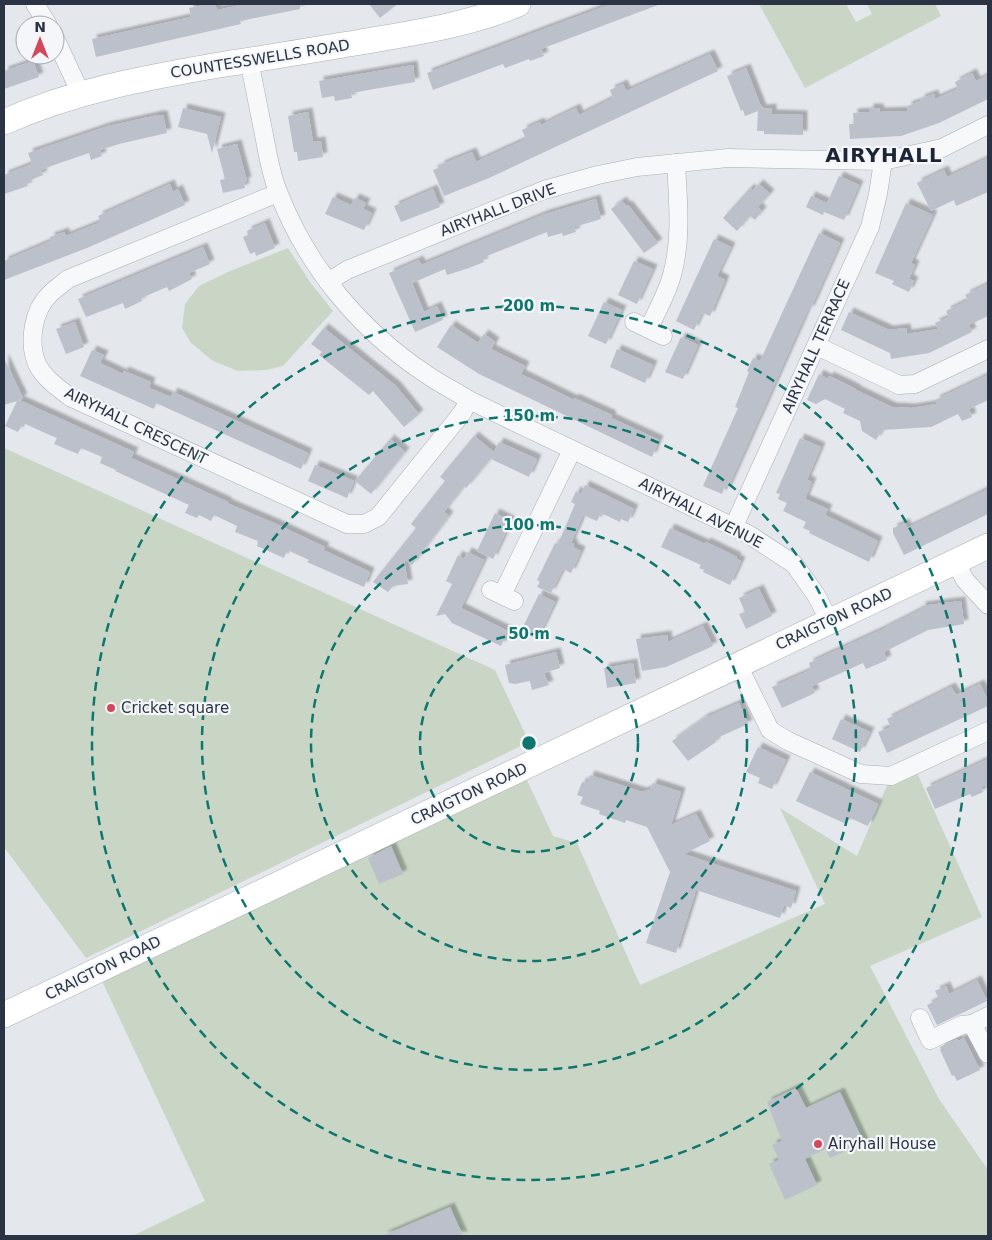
<svg xmlns="http://www.w3.org/2000/svg" width="992" height="1240" viewBox="0 0 992 1240" font-family="'DejaVu Sans',sans-serif">
	<style>
		.green { fill: #c9d6c5 }
		.building { fill: #bbc0ca; filter: url(#shadow) }
		.lines { fill: none; stroke-linecap: round; stroke-linejoin: round }
		.street-casing { stroke: #a9aeb7; stroke-width: 19 }
		.secondary-casing { stroke: #a9aeb7; stroke-width: 26 }
		.street { stroke: #f7f8fa; stroke-width: 18 }
		.secondary { stroke: #fff; stroke-width: 25 }
		.ring { fill: none; stroke: #0f766e; stroke-width: 2.5; stroke-dasharray: 9 6 }
		.poi-dot { fill: #d1495b; stroke: #f4f6f9; stroke-width: 2 }
		.labels { text-anchor: middle; stroke-width: 4.5; stroke-linejoin: round; paint-order: stroke }
		.street-label { font-size: 15px; fill: #2b3445; stroke: #f4f6f9 }
		.poi-label { font-size: 15px; fill: #2b3445; stroke: #f4f6f9; text-anchor: start }
		.district-label { font-size: 20px; font-weight: bold; letter-spacing: 1px; fill: #1d2536; stroke: #f4f6f9 }
		.centre { fill: #0f766e; stroke: #f4f6f9; stroke-width: 2.5 }
		.ring-label { font-size: 15px; text-anchor: middle; font-weight: bold; fill: #0f766e; stroke: #f4f6f9; stroke-width: 4.5; stroke-linejoin: round; paint-order: stroke }
	</style>
	<defs>
		<filter id="shadow"><feDropShadow dx="4.5" dy="-4.5" stdDeviation="1" flood-color="#0004"/></filter>
	</defs>
	<rect width="100%" height="100%" fill="#e4e7ec"/>
	<g class="green">
		<polygon points="759,4 846,4 856,22 872,14 867,4 935,4 941,16 805,88"/>
		<polygon points="288,248 310,282 333,311 283,366 266,370 238,371 213,361 191,343 182,328 185,304 199,286 230,271"/>
		<polygon points="4,448 495,670 529,742 86,958 4,847"/>
		<polygon points="914,766 982,917 870,966 939,1099 988,1170 988,1236 132,1236 205,1201 102,981 526,778 553,836 577,843 640,985 825,904 780,808 857,856 891,776"/>
	</g>
	<g class="building">
		<polygon points="209,4 215,4 217,10 246,4 300,4 300,9 240,21 241,24 96,57 92,39 191,17 189,8"/>
		<polygon points="369,4 397,4 380,18"/>
		<polygon points="611,4 658,5 541,49 544,56 530,61 529,59 505,68 503,64 433,90 427,73"/>
		<polygon points="710,54 718,71 489,178 444,196 433,170 441,167 440,165 472,152 476,162 526,139 522,130 540,122 541,125 576,108 579,115 613,98 610,90 623,84 626,91"/>
		<polygon points="33,61 39,77 4,89 4,71"/>
		<polygon points="413,65 415,82 351,93 352,98 335,101 334,96 322,98 319,81"/>
		<polygon points="746,68 762,109 772,108 772,114 803,115 803,135 764,134 764,131 757,131 758,111 745,116 743,110 741,111 727,76"/>
		<polygon points="972,73 976,81 988,75 988,99 939,123 901,136 850,139 849,124 854,124 853,113 869,112 869,108 879,108 880,112 908,111 907,106 921,101 920,99 934,94 935,99 958,89 955,82"/>
		<polygon points="183,108 221,117 212,153 207,134 178,127"/>
		<polygon points="308,112 313,142 321,141 323,157 298,161 297,152 294,152 288,116"/>
		<polygon points="158,115 163,115 167,133 119,144 100,150 102,156 91,160 89,153 54,165 41,170 43,175 26,182 28,186 4,194 4,175 32,164 28,153 108,126"/>
		<polygon points="237,144 247,181 244,182 245,188 223,193 220,180 225,179 217,149"/>
		<polygon points="988,158 988,192 956,206 954,200 931,211 917,183 944,170 947,177"/>
		<polygon points="839,176 859,185 844,220 824,212 823,215 806,207 811,196 827,203"/>
		<polygon points="170,184 173,192 178,189 185,205 87,248 4,280 4,261 51,241 50,237 64,232 66,236 101,222 98,216"/>
		<polygon points="759,184 770,194 758,207 762,211 755,220 750,216 737,231 723,218 750,188 752,191"/>
		<polygon points="433,189 440,207 401,222 394,206"/>
		<polygon points="333,197 351,205 355,198 366,203 363,209 372,213 364,230 325,214"/>
		<polygon points="596,199 601,219 574,227 576,232 563,236 562,233 548,237 547,232 482,258 484,262 469,268 447,275 445,269 412,283 424,312 437,306 443,320 415,332 389,273 419,260 421,265 545,214"/>
		<polygon points="622,201 626,206 628,205 658,243 644,253 611,209"/>
		<polygon points="906,203 933,215 911,263 915,265 909,279 914,281 909,292 892,284 894,281 875,273"/>
		<polygon points="265,223 275,248 256,256 255,252 250,254 243,237 248,235 247,231"/>
		<polygon points="819,233 840,243 810,310 808,309 727,490 724,488 722,494 703,486 738,408 735,407 749,372 747,371 753,358 760,361"/>
		<polygon points="714,239 731,247 717,276 725,280 710,316 702,313 694,330 676,321"/>
		<polygon points="203,247 210,264 189,273 192,279 169,291 167,287 141,298 142,301 125,309 123,303 86,317 78,299"/>
		<polygon points="634,261 653,269 637,304 618,295"/>
		<polygon points="988,284 988,316 969,325 972,332 929,353 891,359 890,353 841,330 849,312 889,330 906,328 907,334 938,329 935,323 949,317 946,311 968,300 965,295"/>
		<polygon points="604,302 622,310 606,344 588,336"/>
		<polygon points="75,322 84,347 66,354 56,329"/>
		<polygon points="451,325 478,343 484,334 495,342 491,349 525,366 521,374 574,400 574,398 612,415 611,418 659,440 652,457 479,374 437,347"/>
		<polygon points="324,328 396,386 419,414 404,427 373,391 369,395 319,355 322,352 311,344"/>
		<polygon points="681,337 698,345 683,379 665,372"/>
		<polygon points="617,349 653,365 645,383 610,367"/>
		<polygon points="92,350 104,355 100,363 123,374 124,371 151,382 149,388 171,397 173,392 308,453 301,469 156,403 154,409 80,376"/>
		<polygon points="4,358 23,398 19,400 134,452 131,458 228,502 227,503 276,524 325,547 323,550 370,572 364,587 307,562 309,560 287,550 284,558 257,546 258,541 235,532 237,526 214,515 211,521 199,515 197,518 185,513 189,505 115,471 116,470 100,463 102,457 81,448 78,454 54,444 57,438 52,436 23,423 18,432 5,426 17,401 4,405"/>
		<polygon points="819,374 828,379 829,376 842,382 856,389 856,390 892,407 911,408 937,404 935,400 988,375 988,400 969,409 972,417 962,421 958,414 931,427 882,430 876,440 862,431 860,421 843,413 845,409 825,399 816,404 807,400"/>
		<polygon points="474,436 494,452 499,442 537,459 529,477 491,459 492,457 466,488 464,486 444,512 449,516 412,565 404,559 408,584 393,586 388,592 373,582 416,528 411,524 445,481 440,477"/>
		<polygon points="800,438 821,447 807,480 812,482 805,499 828,509 825,515 878,541 869,562 809,533 810,531 803,528 806,522 783,511 787,503 778,499 780,494 776,493"/>
		<polygon points="390,439 405,452 371,494 355,481"/>
		<polygon points="315,465 354,481 347,498 308,481"/>
		<polygon points="585,485 634,509 628,522 621,519 620,522 601,513 597,521 583,515 571,543 574,544 573,547 581,551 571,573 563,569 551,593 537,587 540,582 537,580 555,543 558,544 575,504 571,502 576,491 581,494"/>
		<polygon points="988,489 988,514 904,555 893,533 893,528 905,523 907,528"/>
		<polygon points="495,513 511,521 493,559 477,551"/>
		<polygon points="670,528 705,544 706,542 737,557 736,559 741,561 730,585 703,572 704,570 699,568 701,565 661,547"/>
		<polygon points="467,552 484,560 461,608 508,631 501,646 452,623 445,614 436,616 452,584 446,581 458,555 464,559"/>
		<polygon points="759,589 772,616 746,629 739,614 745,612 739,598"/>
		<polygon points="539,594 555,602 537,639 521,631"/>
		<polygon points="961,601 964,624 928,630 884,652 887,660 866,669 863,663 839,674 812,686 815,693 782,708 772,687 811,670 809,663 881,630 922,609 921,606"/>
		<polygon points="703,626 713,646 666,667 642,671 636,639 667,635 668,642"/>
		<polygon points="556,652 560,668 544,673 549,685 532,690 530,681 515,684 509,683 505,665"/>
		<polygon points="633,663 636,683 607,688 604,668"/>
		<polygon points="980,684 988,700 988,706 887,753 878,732 891,727 887,719 951,687 956,695"/>
		<polygon points="739,703 748,724 715,739 716,742 688,761 672,741 707,716 707,717"/>
		<polygon points="841,719 870,732 860,752 832,739"/>
		<polygon points="758,747 786,760 772,789 758,783 760,778 746,772"/>
		<polygon points="988,759 988,784 981,787 983,792 972,797 970,794 935,809 926,788"/>
		<polygon points="810,772 878,804 868,826 850,818 846,824 796,801"/>
		<polygon points="590,775 642,792 650,789 653,783 681,792 671,825 696,814 710,841 684,854 796,891 791,908 784,905 780,918 696,890 676,953 646,943 670,872 647,827 626,820 625,823 599,814 600,811 580,804 583,797 577,795 582,782 587,783"/>
		<polygon points="391,846 403,874 379,884 368,858"/>
		<polygon points="977,980 987,1001 937,1025 927,1005 939,999 935,991 946,986 949,994"/>
		<polygon points="964,1038 980,1070 957,1081 954,1075 952,1076 940,1050 941,1049 940,1047 957,1039 958,1041"/>
		<polygon points="796,1088 806,1108 840,1092 864,1143 830,1158 825,1149 805,1159 817,1185 785,1200 769,1164 779,1160 772,1145 782,1141 767,1102"/>
		<polygon points="450,1207 463,1236 382,1236"/>
	</g>
	<g class="lines">
		<g class="street-casing">
			<g id="street">
				<polyline points="35,4 48,25"/>
				<polyline points="55,38 81,94"/>
				<path d="M249,60C254,85 259,110 264,135C268,155 271,176 279,194C308,268 361,331 426,374C440,384 455,391 469,400L748,534L794,564L816,595L830,622"/>
				<path d="M278,193L68,279C62,284 55,289 50,294C33,310 28,342 37,364C44,378 58,388 70,397L347,524H364L378,517L462,413L469,400"/>
				<polyline points="328,282 347,270 544,190 598,175 637,167 728,158 883,161 942,148 988,125"/>
				<polyline points="634,322 663,336"/>
				<path d="M649,329C656,312 667,294 672,275C682,239 678,201 676,163"/>
				<polyline points="817,346 899,385 915,384 988,349"/>
				<polyline points="734,526 870,227 878,194 883,161"/>
				<polyline points="955,561 965,580 988,605"/>
				<polyline points="491,590 514,601"/>
				<polyline points="502,595 572,450"/>
				<polyline points="738,665 770,730 788,741 861,774 891,776 988,731"/>
				<polyline points="920,1018 930,1040 962,1025 972,1024 988,1016"/>
				<polyline points="972,1024 988,1054"/>
			</g>
		</g>
		<g class="secondary-casing">
			<g id="secondary">
				<path d="M4,122C73,91 144,78 219,65C266,58 313,50 361,42C413,33 469,25 518,4"/>
				<polyline points="4,1015 988,546"/>
			</g>
		</g>
		<use href="#street" class="street"/>
		<use href="#secondary" class="secondary"/>
	</g>
	<g class="ring">
		<circle cx="529" cy="743" r="109"/>
		<circle cx="529" cy="743" r="218"/>
		<circle cx="529" cy="743" r="327"/>
		<circle cx="529" cy="743" r="437"/>
	</g>
	<g class="poi-dot">
		<circle cx="111" cy="708" r="5"/>
		<circle cx="818" cy="1144" r="5"/>
	</g>
	<g class="labels">
		<g class="street-label">
			<text transform="translate(260 59) rotate(-9)" y="5">COUNTESSWELLS ROAD</text>
			<text transform="translate(498 210) rotate(-21)" y="5">AIRYHALL DRIVE</text>
			<text transform="translate(816 346) rotate(-66)" y="5">AIRYHALL TERRACE</text>
			<text transform="translate(136 426) rotate(26)" y="5">AIRYHALL CRESCENT</text>
			<text transform="translate(701 513) rotate(27)" y="5">AIRYHALL AVENUE</text>
			<text transform="translate(834 619) rotate(-25)" y="5">CRAIGTON ROAD</text>
			<text transform="translate(469 794) rotate(-25)" y="5">CRAIGTON ROAD</text>
			<text transform="translate(103 968) rotate(-26)" y="5">CRAIGTON ROAD</text>
		</g>
		<g class="poi-label">
			<text x="121" y="713">Cricket square</text>
			<text x="828" y="1149">Airyhall House</text>
		</g>
		<g class="district-label">
			<text x="884" y="162">AIRYHALL</text>
		</g>
	</g>
	<circle cx="529" cy="743" r="8" class="centre"/>
	<g class="ring-label">
		<text x="529" y="311">200 m</text>
		<text x="529" y="421">150 m</text>
		<text x="529" y="530">100 m</text>
		<text x="529" y="639">50 m</text>
	</g>
	<rect width="992" height="1240" fill="none" stroke="#2b3445" stroke-width="10"/>
	<g transform="translate(40 40)"><circle r="24" fill="#f4f6f9" stroke="#a4a8b1"/>
	<path d="M0-4L9 19L0 12L-9 19Z" fill="#d1495b"/>
	<text y="-8" font-size="14" font-weight="bold" text-anchor="middle" fill="#2b3445">N</text>
	</g>
</svg>
